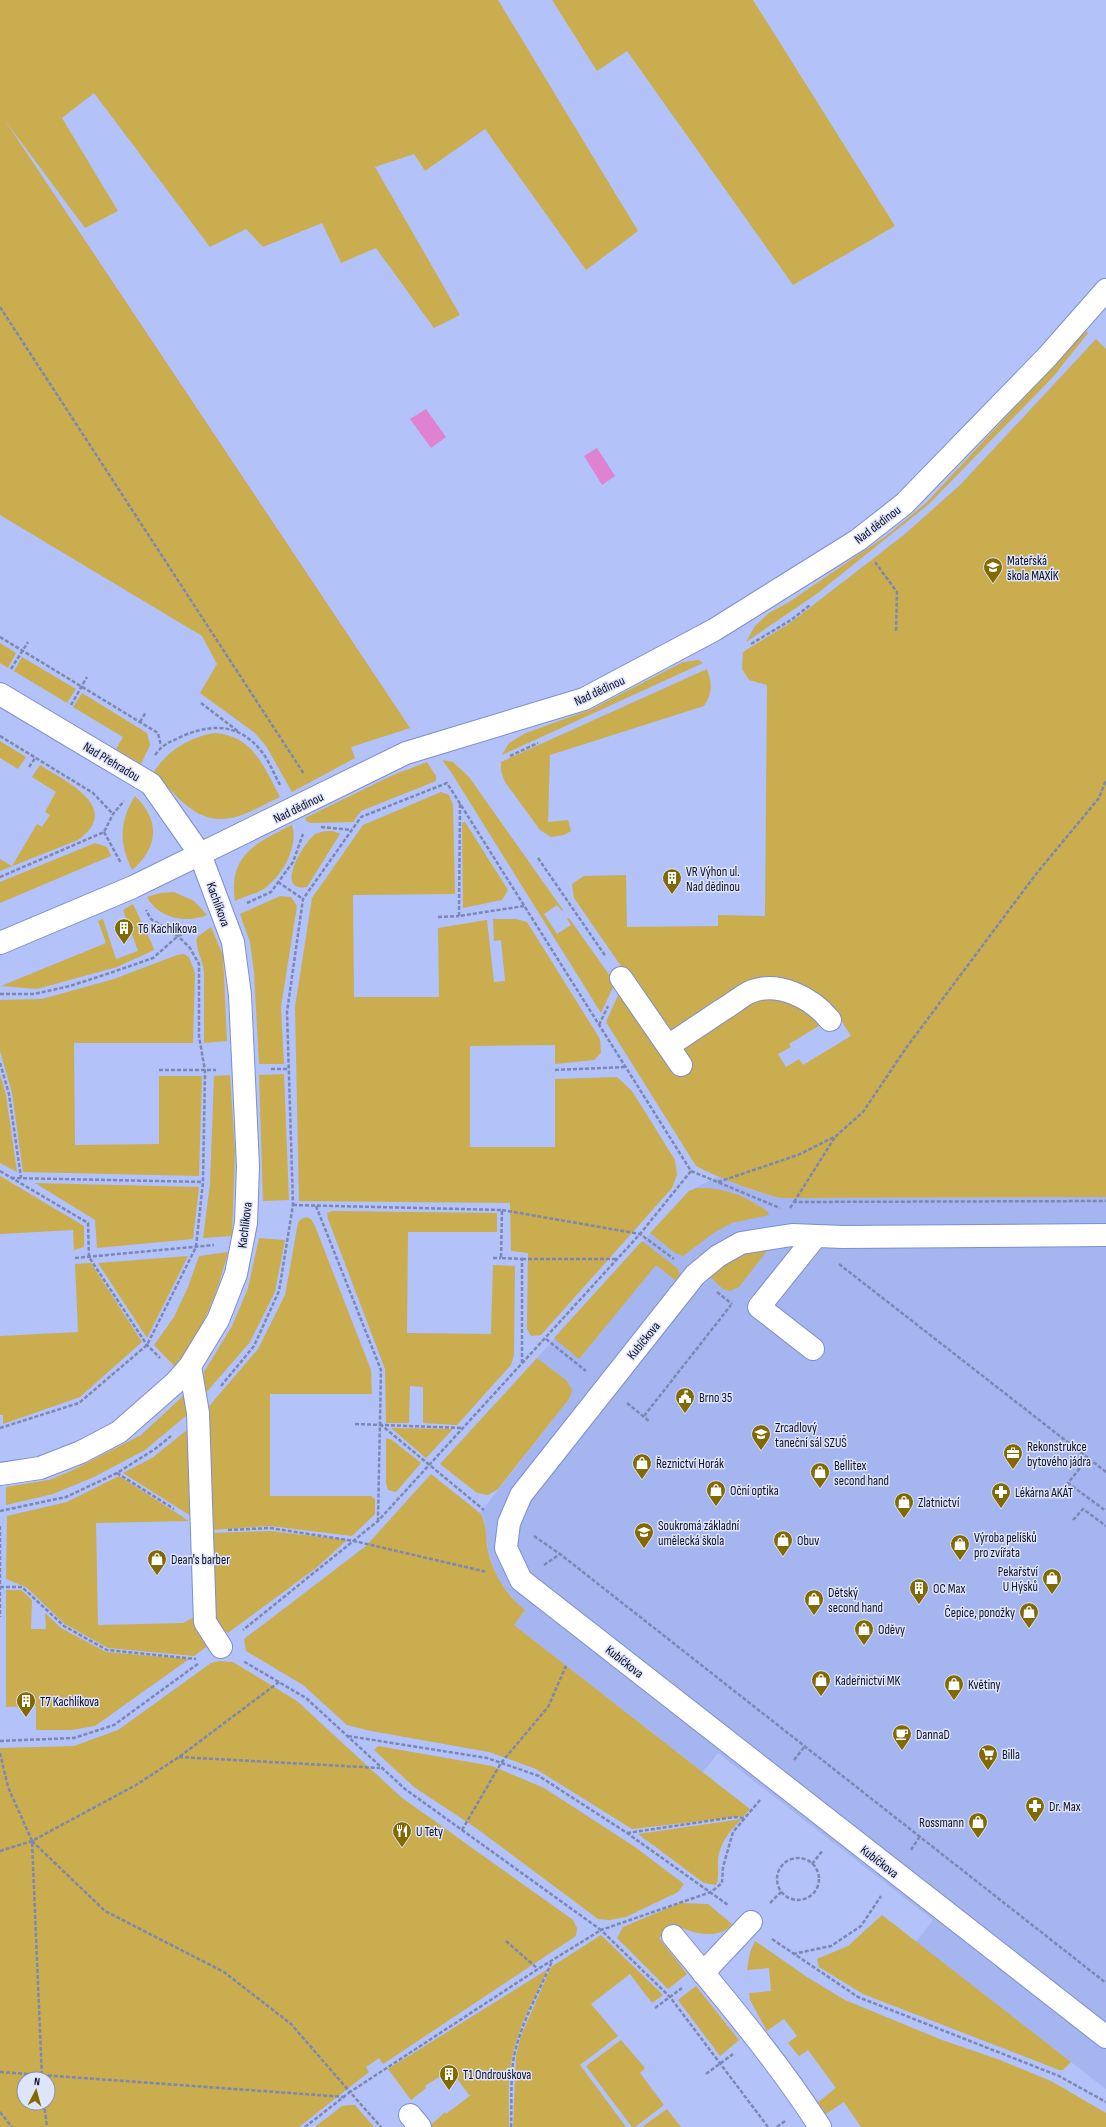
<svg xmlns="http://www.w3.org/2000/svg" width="1106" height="2127" viewBox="0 0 1106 2127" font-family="'Sofia Sans Condensed',sans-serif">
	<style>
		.built { fill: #a5b5ef }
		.green { fill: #c9ad4f; fill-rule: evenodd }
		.water { fill: #df82d1 }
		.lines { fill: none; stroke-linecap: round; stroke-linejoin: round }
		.minor-casing { stroke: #7e8ece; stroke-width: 24 }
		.path { stroke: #7c87b3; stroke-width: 2.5; stroke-dasharray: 4 2; stroke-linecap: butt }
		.minor { stroke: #fff; stroke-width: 22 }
		.labels { text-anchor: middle; stroke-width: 3; stroke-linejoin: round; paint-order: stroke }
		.street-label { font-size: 13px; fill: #0b0f27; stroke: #dee4f9 }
		.poi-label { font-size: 13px; fill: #0b0f27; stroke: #dee4f9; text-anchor: start }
	</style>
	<rect width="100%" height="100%" fill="#b3c2f8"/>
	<polygon class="built" points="717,1177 755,1191 780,1198 1106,1197 1106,2089 916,1942 933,1920 718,1753 703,1772 514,1625 525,1610 518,1605 496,1577 488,1550 485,1521 480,1513 569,1399 566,1380 537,1358 689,1191"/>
	<g class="green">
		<polygon points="0,0 498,0 638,231 586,270 485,129 425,171 414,154 375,167 460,315 434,328 376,248 341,263 322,223 263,247 246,229 210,247 94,93 62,118 118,211 85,228 4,119 410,728 351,747 355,758 292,792 266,746 255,733 200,693 217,664 202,636 0,515"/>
		<polygon points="552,0 753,0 895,226 793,285 627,51 597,71"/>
		<polygon points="1086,331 1088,333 1053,377 929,504 818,593 746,642 755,626 769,613 789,602 886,536 926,503"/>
		<path d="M1096,339L1106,349V1197L780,1198C751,1190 723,1180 696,1166L606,1022L620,991L678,1049L756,995L770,993L827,1021L789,1044L791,1047L778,1054L786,1067L799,1059L803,1065L851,1036L837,1014L771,985L670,1037L574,898L572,884L584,876L626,875L627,927L718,926V915L765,916L767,685L749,680L742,669L743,652L790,623L905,534L960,485Z"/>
		<polygon points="0,643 16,653 8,668 0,663"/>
		<polygon points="22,657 76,689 67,703 14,671"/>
		<polygon points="699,660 703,663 502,755 509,743 526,733 592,709 683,662"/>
		<path d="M707,669C712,684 713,692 704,706L550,755L548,822L568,820L571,831L564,835L551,837L540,830L505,782L501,771V762Z"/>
		<polygon points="82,693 147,733 150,745 141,764 116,749 123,737 73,707"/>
		<path d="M214,733C253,735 264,767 280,797C247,813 219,833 186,805C174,795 165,783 153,773C168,750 188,738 214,733Z"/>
		<polygon points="0,741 26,757 18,769 0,758"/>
		<polygon points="442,760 453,762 469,777 563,910 562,911 557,905 544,914 557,934 571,925 567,919 569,918 615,983 601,1013 451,772"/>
		<polygon points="427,762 436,776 436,781 361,811 353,822 310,823 306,821 305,818 393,775"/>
		<path d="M40,765C65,781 124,808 78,840L0,871V859L12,866L37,824L42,827L50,815L45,812L56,792L32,777Z"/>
		<polygon points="441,792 449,795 453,805 455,894 353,895 354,997 439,997 438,928 487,920 494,982 505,981 501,940 494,941 493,919 516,919 527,922 600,1039 601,1053 594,1060 555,1064 555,1045 470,1046 470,1147 555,1147 555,1079 617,1077 632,1091 675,1160 677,1175 672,1188 541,1335 531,1336 527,1329 528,1253 511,1251 510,1203 299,1201 295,1007 312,898 363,825"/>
		<path d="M135,796C161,821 158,848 132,870C119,843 119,822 135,796Z"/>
		<polygon points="465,822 508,890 502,900 463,908 462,823"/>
		<path d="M292,825C299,847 282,876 264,889C255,894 244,897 235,901C228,855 257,842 292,825Z"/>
		<path d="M326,831H333L340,834L307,887C275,892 302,846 312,837C315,833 321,832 326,831Z"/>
		<polygon points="95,843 107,847 111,856 0,903 0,882"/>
		<path d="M174,892L194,901L207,915C186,924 158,918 147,897L160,893Z"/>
		<polygon points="280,896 291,897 297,906 281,1007 284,1064 259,1064 254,973 250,942 240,914"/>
		<polygon points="133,904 152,944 154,950 117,967 37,989 1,986 106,943 98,921 103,919 116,959 138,951 123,910"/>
		<path d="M211,927L223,955L227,1041L204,1043V972C203,960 195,949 197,937Z"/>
		<polygon points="184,954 189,957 195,973 193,1043 74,1043 75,1145 159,1144 159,1076 202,1076 199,1176 23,1172 12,1093 0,1051 0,1000 42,999 114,979 177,955"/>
		<polygon points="0,1074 6,1095 17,1172 0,1163"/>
		<polygon points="284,1074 289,1200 263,1201 259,1075"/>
		<polygon points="230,1075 235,1152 232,1236 203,1238 210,1184 214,1076"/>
		<polygon points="0,1176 84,1226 84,1247 74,1250 73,1230 0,1234"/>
		<polygon points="35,1183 199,1187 193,1239 97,1248 95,1220"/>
		<path d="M697,1188C724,1187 747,1196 768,1212L769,1215L732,1223L715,1232L683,1256L675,1253L650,1233L689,1191Z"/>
		<polygon points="333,1211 497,1213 497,1232 408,1232 407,1333 491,1334 493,1265 515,1266 514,1355 511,1365 457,1425 423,1423 423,1387 410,1386 409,1423 386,1423 385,1369 328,1219 327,1213"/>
		<polygon points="306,1217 311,1219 315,1226 371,1370 372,1394 270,1394 270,1496 371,1496 375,1499 375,1514 352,1536 270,1526 210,1530 205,1411 258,1349 285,1295 298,1223 301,1219"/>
		<polygon points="259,1238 285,1240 275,1292 250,1342 205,1394 204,1372 232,1326 248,1288"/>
		<polygon points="642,1241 677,1268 680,1274 675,1280 656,1265 579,1359 554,1338"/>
		<path d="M770,1247L739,1287L730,1291L723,1289L709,1276C730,1259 743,1251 770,1247Z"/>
		<path d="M228,1252C217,1293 203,1333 174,1366L154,1345L174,1317L188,1287L199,1256Z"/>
		<polygon points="188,1256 147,1338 98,1263"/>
		<polygon points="91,1263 142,1342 80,1397 3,1424 3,1415 0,1415 0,1336 78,1332 75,1264"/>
		<polygon points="537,1358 566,1380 572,1390 569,1399 498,1489 488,1495 477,1493 440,1464"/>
		<polygon points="185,1394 192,1411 145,1450 94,1477 53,1494 6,1505 6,1487 49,1480 71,1471 141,1435"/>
		<polygon points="192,1426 194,1518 123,1473 152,1458"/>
		<polygon points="391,1428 453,1429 426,1458"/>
		<polygon points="386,1438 392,1440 421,1463 396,1492 388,1490 386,1483"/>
		<path d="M431,1474L480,1513C488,1526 485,1537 488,1551C493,1574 507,1596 525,1610L514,1625L750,1809L744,1816L632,1829L536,1769L489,1752L371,1731L347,1725L303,1685L246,1651L244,1639L366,1546Z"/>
		<polygon points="119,1476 189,1521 96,1523 98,1625 183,1623 198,1615 210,1644 194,1656 108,1648 65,1624 26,1587 6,1579 7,1516 67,1502"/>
		<polygon points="270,1531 347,1540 316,1568 228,1633 216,1625 210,1533"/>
		<polygon points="6,1590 21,1590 32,1600 31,1629 46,1629 45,1613 61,1628 106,1652 189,1659 95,1726 71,1730 36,1730 36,1706 6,1707"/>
		<path d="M220,1661L233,1662L297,1701L401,1797L573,1920L577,1928L576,1936L383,2064L379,2058L366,2067L369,2072L299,2127H0V1748L74,1746L118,1730L211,1663ZM24,2079H48V2103H24Z"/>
		<polygon points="378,1746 492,1766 544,1788 635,1847 684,1884 678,1892 626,1917 610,1920 598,1919 476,1828 414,1787 374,1750"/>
		<path d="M742,1819C729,1831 718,1845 718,1864C718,1872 719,1878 716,1885L704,1883L638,1834Z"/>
		<path d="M680,1903L708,1904L732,1924C720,1941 690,1933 675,1925L659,1938L687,1974L668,1989L617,1938L623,1927Z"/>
		<polygon points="882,1915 1071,2062 1063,2070 1059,2070 863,1994 819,1967 817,1959 848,1946"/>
		<polygon points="601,1935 663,1995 652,2003 630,1974 591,2004 618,2036 580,2065 626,2127 513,2127 516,2056 521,2036 551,1967"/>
		<polygon points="755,1941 807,1977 845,2000 942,2040 1000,2060 1051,2081 1106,2113 1106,2127 861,2127 844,2102 826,2114 818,2102 836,2088 808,2050 799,2056 788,2043 797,2036 784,2019 767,2031 750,2000 749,1993 771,1991 769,1968 747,1970 750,1952"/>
		<path d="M548,1969C536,1996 519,2024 513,2054C507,2077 509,2103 509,2127H432L431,2125L445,2112L446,2114L471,2095H469L451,2070L453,2068L425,2086L426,2088L411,2100L388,2069Z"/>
		<polygon points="696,1986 739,2040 720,2056 678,2000"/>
		<polygon points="621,2040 645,2068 640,2073 664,2105 635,2127 632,2127 586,2066"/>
		<polygon points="348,2105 355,2105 374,2127 315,2127 342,2106"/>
		<polygon points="667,2109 681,2127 642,2127"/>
	</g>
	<g class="water">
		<polygon points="426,409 446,437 431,448 410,419"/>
		<polygon points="597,448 615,476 602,485 584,456"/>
	</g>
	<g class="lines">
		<g class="minor-casing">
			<g id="minor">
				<polyline points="0,694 151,784 200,854 233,942 240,995 248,1166 246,1223 236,1274 218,1320 190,1366 176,1382 119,1432 81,1452 40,1468 0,1474"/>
				<polyline points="0,943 133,887 406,753 584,699 714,630 858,540 904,504 1047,357 1106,290"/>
				<polyline points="621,978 681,1065"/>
				<path d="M668,1046C686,1034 704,1022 722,1010C731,1005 739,998 748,993C777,979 812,998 830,1020"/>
				<polyline points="1106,1235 843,1237 792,1235 741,1243 718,1256 695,1275 521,1495 509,1523 506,1548 521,1580 1106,2037"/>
				<polyline points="813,1349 759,1307 816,1236"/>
				<polyline points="190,1366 198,1413 205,1622 221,1647"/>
				<path d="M673,1936C724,1998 777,2060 820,2127"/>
				<polyline points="703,1973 751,1922"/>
				<polyline points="410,2115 420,2127"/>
			</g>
		</g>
		<g class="path">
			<polyline points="0,307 304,774"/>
			<polyline points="875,562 897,592 896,632"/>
			<polyline points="0,637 158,733 161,746"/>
			<polyline points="751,644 791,620 810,605"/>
			<polyline points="11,669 28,642"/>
			<polyline points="201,703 239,732"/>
			<polyline points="71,705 87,677"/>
			<polyline points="140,722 146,712"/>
			<polyline points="0,736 93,793 113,814"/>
			<path d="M155,755C163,743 173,741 185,735C215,723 241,725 262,752C269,761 274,774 280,785"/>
			<polyline points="510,756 538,743"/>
			<polyline points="29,767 36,757"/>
			<polyline points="460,804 459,916 524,906"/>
			<polyline points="321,827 352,830"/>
			<polyline points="104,832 121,863"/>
			<polyline points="538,858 606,957"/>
			<polyline points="0,877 104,832 113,814 124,801"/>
			<polyline points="278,882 303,899"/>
			<polyline points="247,903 271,892 293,862 303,834"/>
			<polyline points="438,917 459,916"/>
			<polyline points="0,994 34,994 70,986 110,973 153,958 178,936 198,927"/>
			<polyline points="599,1025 608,1006"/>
			<polyline points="0,1063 9,1094 21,1178"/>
			<polyline points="271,1069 288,1069"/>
			<polyline points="159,1070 216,1070"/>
			<polyline points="555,1070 625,1067"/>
			<polyline points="0,1171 88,1223 89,1257 147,1345 160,1358"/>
			<polyline points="691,1171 780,1208"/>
			<polyline points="11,1178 203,1182"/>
			<polyline points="718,1182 798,1155 836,1136 863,1112 906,1048 1036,874 1099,798 1106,780"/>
			<polyline points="794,1202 835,1137"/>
			<polyline points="293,1205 502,1210 501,1258 522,1259 522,1365"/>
			<polyline points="316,1206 381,1370 378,1520"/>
			<polyline points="790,1208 794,1202 1106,1201"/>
			<polyline points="502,1210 640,1234 674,1259"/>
			<polyline points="75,1258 214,1245"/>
			<polyline points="493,1258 501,1258"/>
			<polyline points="522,1259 617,1259"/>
			<polyline points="839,1264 1088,1458"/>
			<polyline points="717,1292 732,1304"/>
			<polyline points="546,1339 586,1371"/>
			<polyline points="221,1386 254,1346 279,1291 293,1205 287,1012 303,899 361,817 447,783 691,1171 640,1234 378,1521 243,1630"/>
			<polyline points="627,1403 649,1421"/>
			<polyline points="644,1416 731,1305"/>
			<polyline points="355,1424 463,1428"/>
			<polyline points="380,1424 484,1510"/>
			<polyline points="0,1428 79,1403 147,1345 196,1247 203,1182 205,1071 199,1036 199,964 190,948 178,936 151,919 146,910"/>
			<polyline points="1106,1472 1088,1458 1068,1483 1106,1511"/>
			<polyline points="117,1473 174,1509"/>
			<polyline points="0,1511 66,1497 117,1473 155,1449 171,1436"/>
			<polyline points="1073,1520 1083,1509 1106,1526"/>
			<polyline points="0,1526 0,1617"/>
			<polyline points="228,1530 270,1528 354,1541 487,1572"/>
			<polyline points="534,1536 560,1554 1106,1983"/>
			<polyline points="544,1565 560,1554"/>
			<polyline points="0,1587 22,1587 64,1626 107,1650 196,1659"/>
			<polyline points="348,1736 487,1758 539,1776 627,1833 728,1905"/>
			<polyline points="0,1741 74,1738 114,1725 199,1663"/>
			<polyline points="0,1753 8,1787 32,1841 42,2079"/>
			<polyline points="179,1757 380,1768"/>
			<polyline points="794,1760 805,1746"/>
			<polyline points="760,1800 733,1832 723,1867 722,1883 711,1892 601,1930 670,1997 768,2127"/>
			<polyline points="462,1830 501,1763 548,1707 566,1666"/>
			<polyline points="627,1833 735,1817 745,1818"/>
			<polyline points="32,1841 105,1911 224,1972 291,2024 350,2092 538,1969 601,1930 405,1789 306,1698 243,1661"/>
			<polyline points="911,1850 920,1836"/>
			<polyline points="0,1851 32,1841 136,1785 179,1757 279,1682"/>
			<circle cx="798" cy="1879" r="21"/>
			<polyline points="812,1864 823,1850"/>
			<polyline points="770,1903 781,1892"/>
			<polyline points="772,1939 858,1997 1059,2076 1106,2102"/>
			<polyline points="506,1941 538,1969"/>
			<polyline points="793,1954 831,1946 861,1926 881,1896"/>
			<polyline points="655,2008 682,1988"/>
			<polyline points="0,2072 345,2097"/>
			<polyline points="706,2074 733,2054"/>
			<polyline points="44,2103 47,2127"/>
			<polyline points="0,2112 12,2127"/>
			<polyline points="305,2127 350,2092 381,2127"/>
			<path d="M511,2127C512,2104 510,2079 514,2056C521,2023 539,1992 552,1961"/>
			<polyline points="777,2127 785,2121"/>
		</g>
		<use href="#minor" class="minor"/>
	</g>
	<defs>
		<g id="school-pin" transform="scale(1)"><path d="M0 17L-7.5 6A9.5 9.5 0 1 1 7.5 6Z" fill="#826902" stroke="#dee4f9"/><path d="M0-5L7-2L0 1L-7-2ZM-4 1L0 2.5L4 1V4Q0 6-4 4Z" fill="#fff"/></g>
		<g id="building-pin" transform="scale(1)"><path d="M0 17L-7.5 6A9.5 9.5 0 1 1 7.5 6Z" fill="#826902" stroke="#dee4f9"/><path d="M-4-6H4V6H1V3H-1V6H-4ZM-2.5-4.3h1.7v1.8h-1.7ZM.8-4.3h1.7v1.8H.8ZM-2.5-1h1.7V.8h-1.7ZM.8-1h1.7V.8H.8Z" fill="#fff"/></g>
		<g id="civic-pin" transform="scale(1)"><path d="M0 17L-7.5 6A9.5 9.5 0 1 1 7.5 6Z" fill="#826902" stroke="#dee4f9"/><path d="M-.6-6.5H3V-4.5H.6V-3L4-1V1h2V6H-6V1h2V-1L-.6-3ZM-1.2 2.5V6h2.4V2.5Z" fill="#fff"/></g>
		<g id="office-pin" transform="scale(1)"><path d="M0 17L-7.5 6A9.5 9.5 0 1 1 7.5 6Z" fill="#826902" stroke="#dee4f9"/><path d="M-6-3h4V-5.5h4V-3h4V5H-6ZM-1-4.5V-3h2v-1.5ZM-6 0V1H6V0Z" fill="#fff"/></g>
		<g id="shop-pin" transform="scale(1)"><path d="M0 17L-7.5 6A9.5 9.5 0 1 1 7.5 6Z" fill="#826902" stroke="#dee4f9"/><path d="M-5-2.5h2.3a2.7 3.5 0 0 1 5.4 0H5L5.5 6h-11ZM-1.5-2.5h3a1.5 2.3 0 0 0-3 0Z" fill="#fff"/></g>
		<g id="pharmacy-pin" transform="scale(1)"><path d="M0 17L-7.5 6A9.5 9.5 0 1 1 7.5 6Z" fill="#826902" stroke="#dee4f9"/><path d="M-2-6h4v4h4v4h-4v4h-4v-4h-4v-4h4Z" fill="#fff"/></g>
		<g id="cafe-pin" transform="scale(1)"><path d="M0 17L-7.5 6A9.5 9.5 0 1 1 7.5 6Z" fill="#826902" stroke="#dee4f9"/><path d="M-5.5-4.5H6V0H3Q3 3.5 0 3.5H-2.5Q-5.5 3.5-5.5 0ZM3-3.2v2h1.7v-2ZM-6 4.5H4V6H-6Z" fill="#fff"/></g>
		<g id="supermarket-pin" transform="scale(1)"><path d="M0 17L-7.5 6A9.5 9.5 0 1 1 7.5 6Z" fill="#826902" stroke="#dee4f9"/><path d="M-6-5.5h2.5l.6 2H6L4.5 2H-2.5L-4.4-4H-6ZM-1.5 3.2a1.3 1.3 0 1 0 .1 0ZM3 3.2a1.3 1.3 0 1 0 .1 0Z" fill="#fff"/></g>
		<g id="restaurant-pin" transform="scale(1)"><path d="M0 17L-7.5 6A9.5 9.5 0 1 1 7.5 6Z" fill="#826902" stroke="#dee4f9"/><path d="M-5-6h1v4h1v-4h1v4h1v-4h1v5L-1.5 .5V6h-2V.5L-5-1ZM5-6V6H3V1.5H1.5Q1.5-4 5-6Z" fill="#fff"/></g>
	</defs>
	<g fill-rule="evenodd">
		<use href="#school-pin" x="993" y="567"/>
		<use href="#building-pin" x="672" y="878"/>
		<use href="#building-pin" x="124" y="928"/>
		<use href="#civic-pin" x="685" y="1397"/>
		<use href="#school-pin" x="761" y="1434"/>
		<use href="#office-pin" x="1013" y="1453"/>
		<use href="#shop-pin" x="642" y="1463"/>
		<use href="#shop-pin" x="820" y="1472"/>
		<use href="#shop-pin" x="716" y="1490"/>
		<use href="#pharmacy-pin" x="1001" y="1492"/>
		<use href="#shop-pin" x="904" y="1502"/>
		<use href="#school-pin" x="644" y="1532"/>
		<use href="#shop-pin" x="783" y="1540"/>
		<use href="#shop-pin" x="960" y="1544"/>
		<use href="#shop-pin" x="157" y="1559"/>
		<use href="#shop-pin" x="1052" y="1578"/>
		<use href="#building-pin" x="919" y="1588"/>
		<use href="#shop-pin" x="814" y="1599"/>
		<use href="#shop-pin" x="1029" y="1612"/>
		<use href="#shop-pin" x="864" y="1629"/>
		<use href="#shop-pin" x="821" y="1680"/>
		<use href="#shop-pin" x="954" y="1684"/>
		<use href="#building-pin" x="26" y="1701"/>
		<use href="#cafe-pin" x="902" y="1734"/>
		<use href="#supermarket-pin" x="988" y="1754"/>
		<use href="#pharmacy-pin" x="1035" y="1806"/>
		<use href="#shop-pin" x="978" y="1822"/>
		<use href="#restaurant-pin" x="402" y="1831"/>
		<use href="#building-pin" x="449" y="2074"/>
	</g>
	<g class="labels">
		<g class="street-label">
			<text transform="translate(877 524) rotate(-37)" y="5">Nad dědinou</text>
			<text transform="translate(599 690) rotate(-25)" y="5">Nad dědinou</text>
			<text transform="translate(112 761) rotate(31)" y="5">Nad Přehradou</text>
			<text transform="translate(298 807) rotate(-26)" y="5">Nad dědinou</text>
			<text transform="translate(219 904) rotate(70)" y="5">Kachlíkova</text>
			<text transform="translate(244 1225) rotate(-83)" y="5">Kachlíkova</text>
			<text transform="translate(643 1340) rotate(-51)" y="5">Kubíčkova</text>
			<text transform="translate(625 1661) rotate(38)" y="5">Kubíčkova</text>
			<text transform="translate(880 1861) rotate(38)" y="5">Kubíčkova</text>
		</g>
		<g class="poi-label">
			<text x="1007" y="565">Mateřská<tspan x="1007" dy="15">škola MAXÍK</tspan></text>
			<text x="686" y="876">VR Výhon ul.<tspan x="686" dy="15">Nad dědinou</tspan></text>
			<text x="138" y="933">T6 Kachlíkova</text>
			<text x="699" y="1402">Brno 35</text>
			<text x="775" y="1432">Zrcadlový<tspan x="775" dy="15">taneční sál SZUŠ</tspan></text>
			<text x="1027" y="1451">Rekonstrukce<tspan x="1027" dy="15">bytového jádra</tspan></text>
			<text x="656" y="1468">Řeznictví Horák</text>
			<text x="834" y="1470">Bellitex<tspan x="834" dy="15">second hand</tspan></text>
			<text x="730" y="1495">Oční optika</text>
			<text x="1015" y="1497">Lékárna AKÁT</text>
			<text x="918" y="1507">Zlatnictví</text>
			<text x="658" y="1530">Soukromá základní<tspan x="658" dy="15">umělecká škola</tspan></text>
			<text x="974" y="1542">Výroba pelíšků<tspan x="974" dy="15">pro zvířata</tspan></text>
			<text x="797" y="1545">Obuv</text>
			<text x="171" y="1564">Dean's barber</text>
			<text x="1038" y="1576" text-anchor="end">Pekařství<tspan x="1038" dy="15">U Hýsků</tspan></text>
			<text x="933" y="1593">OC Max</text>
			<text x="828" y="1597">Dětský<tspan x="828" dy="15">second hand</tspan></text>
			<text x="1015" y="1617" text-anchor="end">Čepice, ponožky</text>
			<text x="878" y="1634">Oděvy</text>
			<text x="835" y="1685">Kadeřnictví MK</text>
			<text x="968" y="1689">Květiny</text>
			<text x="40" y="1706">T7 Kachlíkova</text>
			<text x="916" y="1739">DannaD</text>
			<text x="1002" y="1759">Billa</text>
			<text x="1049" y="1811">Dr. Max</text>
			<text x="964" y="1827" text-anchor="end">Rossmann</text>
			<text x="416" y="1836">U Tety</text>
			<text x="463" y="2079">T1 Ondrouškova</text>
		</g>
	</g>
	<g transform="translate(36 2091) rotate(6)"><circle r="19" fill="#dee4f9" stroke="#8a8fa5"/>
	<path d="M0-3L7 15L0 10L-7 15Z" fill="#826902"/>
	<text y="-6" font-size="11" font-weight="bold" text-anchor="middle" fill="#0b0f27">N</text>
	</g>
</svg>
